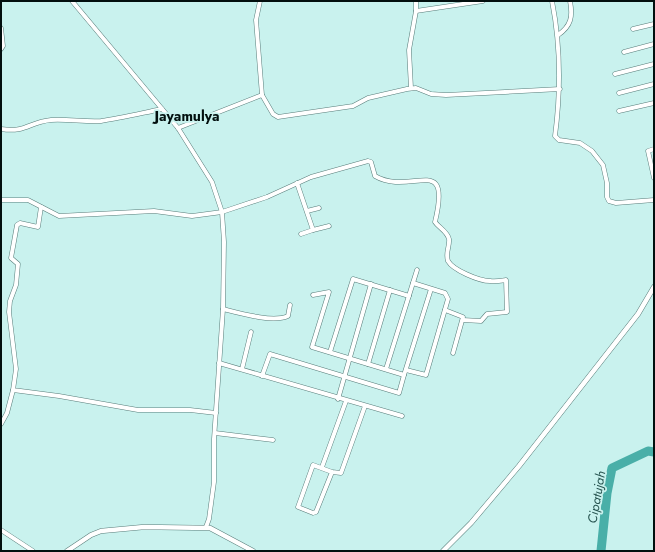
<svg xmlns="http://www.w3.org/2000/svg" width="655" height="552" viewBox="0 0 655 552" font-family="Jost,sans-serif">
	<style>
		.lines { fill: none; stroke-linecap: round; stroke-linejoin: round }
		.river { stroke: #49afa8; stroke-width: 9 }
		.minor-casing { stroke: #587d7a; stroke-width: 5 }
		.tertiary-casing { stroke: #587d7a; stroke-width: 5.5 }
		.minor { stroke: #fff; stroke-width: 4 }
		.tertiary { stroke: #fff; stroke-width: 4.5 }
		.labels { text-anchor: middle; stroke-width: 3.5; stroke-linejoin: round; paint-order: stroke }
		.water-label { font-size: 13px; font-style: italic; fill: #285551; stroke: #c9f2ee }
		.quarter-label { font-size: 14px; font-weight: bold; fill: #020f0e; stroke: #c9f2ee }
	</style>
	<rect width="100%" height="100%" fill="#c9f2ee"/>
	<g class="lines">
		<polyline class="river" points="601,551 607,493 612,468 648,451 654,452"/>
		<g class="minor-casing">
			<g id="minor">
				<polyline points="72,1 178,128 212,182 222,212 224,242 223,309 214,439 214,482 209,519 206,527"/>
				<polyline points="260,1 256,20 262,95 273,114 278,117 353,106 368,98 407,89 416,88 431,94 446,95 560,89"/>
				<path d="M552,1C561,47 561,90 555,136L559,140L580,143L592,151L603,165L607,183V197L609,201L616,203L654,200"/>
				<polyline points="416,11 483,1"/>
				<polyline points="1,28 3,46 1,49"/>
				<polyline points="633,29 654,24"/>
				<path d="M558,35C571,26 573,17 570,1"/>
				<polyline points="624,52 654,44"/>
				<polyline points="615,74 654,64"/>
				<polyline points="411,88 409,50 416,11 416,1"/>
				<polyline points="619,93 654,84"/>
				<polyline points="619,111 654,103"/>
				<polyline points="178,128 262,95"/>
				<path d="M1,129C26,133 29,122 51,120C68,119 85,122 101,121C121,118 142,113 162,109"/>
				<polyline points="654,149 648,151 654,178"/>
				<polyline points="297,183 313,230 329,226"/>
				<path d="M1,200H28L59,216L154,211L192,216L222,212L267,197L311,177L368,161L371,162L375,176C411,197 452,151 435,222C439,228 447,231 449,239C450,246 445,253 448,261C453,270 479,281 490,281C495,282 500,281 506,280L507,312L487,314L481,321L463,320"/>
				<polyline points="41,207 38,227 20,223 17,225 11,258 18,264 16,285 10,301 9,312 16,369 13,390 59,396 138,410 190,410 216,413"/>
				<polyline points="307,211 319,208"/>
				<polyline points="301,234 313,230"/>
				<polyline points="313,295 329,292 312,347 404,375 431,289"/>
				<path d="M223,309C239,313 273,323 288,316L290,305"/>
				<polyline points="445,310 463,317 453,353"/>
				<polyline points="330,352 353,279 409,296"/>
				<polyline points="219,363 402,416"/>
				<polyline points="368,364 390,290"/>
				<polyline points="242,369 251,332"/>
				<polyline points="386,369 417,270"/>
				<polyline points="406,370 426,375 448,299 445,293 413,283"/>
				<polyline points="262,376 270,354 399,393 404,375"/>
				<polyline points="338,399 371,284"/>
				<polyline points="1,424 7,413 13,390"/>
				<polyline points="215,433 273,440"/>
				<polyline points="322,467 346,401"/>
				<polyline points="332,472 313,465 298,507 313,513 316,512 332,472 341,473 365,406"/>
				<polyline points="1,530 33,551"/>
			</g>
		</g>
		<g class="tertiary-casing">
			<g id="tertiary">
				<polyline points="67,551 91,535 101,531 144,527 210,528 253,551"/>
				<polyline points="443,551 471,523 519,466 638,314 654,287"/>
			</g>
		</g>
		<use href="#minor" class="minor"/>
		<use href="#tertiary" class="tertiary"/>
	</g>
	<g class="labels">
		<g class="water-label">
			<text transform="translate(596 497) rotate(-80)" y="5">Cipatujah</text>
		</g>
		<g class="quarter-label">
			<text x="187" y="121">Jayamulya</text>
		</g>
	</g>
	<rect width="655" height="552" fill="none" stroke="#020f0e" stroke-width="4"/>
</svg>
